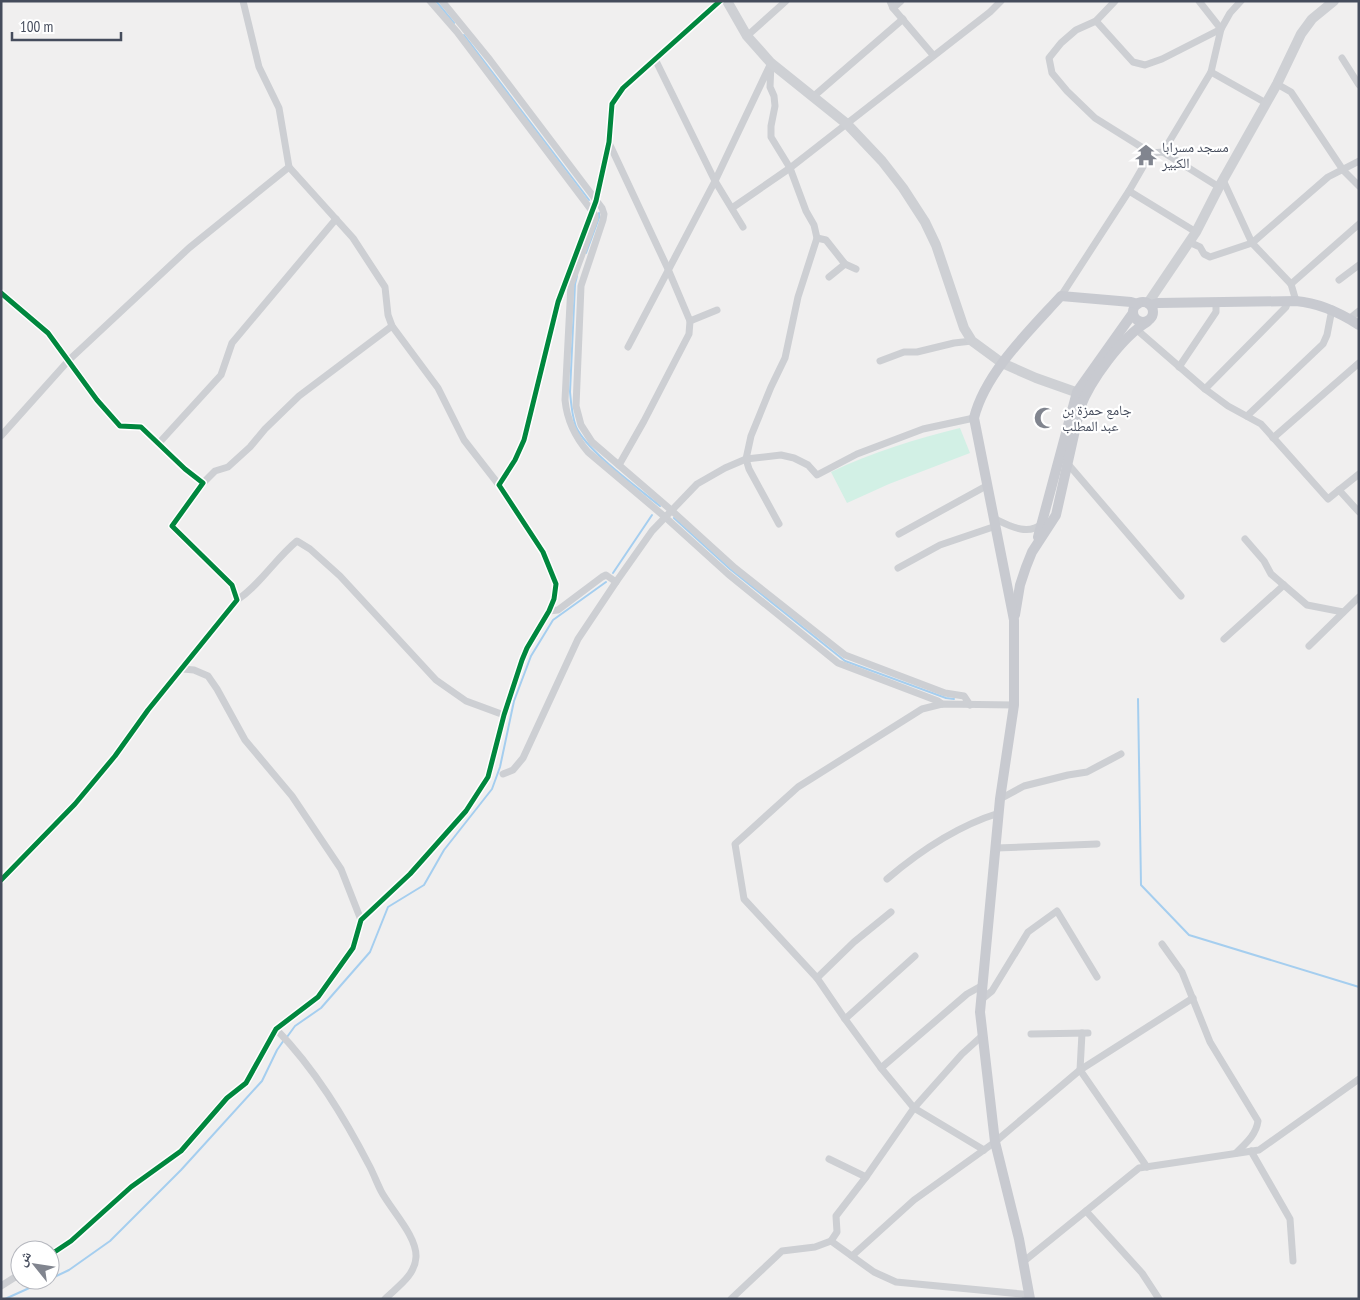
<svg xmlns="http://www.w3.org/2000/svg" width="1360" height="1300" viewBox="0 0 1360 1300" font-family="'PT Sans Narrow','Noto Naskh Arabic',sans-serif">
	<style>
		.green { fill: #d2f0e5 }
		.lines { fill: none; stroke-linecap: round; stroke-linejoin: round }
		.stream { stroke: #a5ceef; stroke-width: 2 }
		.street { stroke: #cdcfd3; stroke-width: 7 }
		.secondary { stroke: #ced0d4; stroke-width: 10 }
		.primary { stroke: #c8cad0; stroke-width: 10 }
		.cycleway-casing { stroke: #fff; stroke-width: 8 }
		.cycleway { stroke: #00873e; stroke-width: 5 }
		.labels { text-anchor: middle; stroke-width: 4.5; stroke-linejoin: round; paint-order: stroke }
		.poi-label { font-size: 14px; fill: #454c5c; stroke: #fff; text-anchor: start }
	</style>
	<rect width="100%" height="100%" fill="#f0efef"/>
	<path class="green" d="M960,428L970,453L889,484L847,503L831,472C873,452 915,439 960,428Z"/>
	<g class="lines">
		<g class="stream">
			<polyline points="436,1 454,23"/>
			<polyline points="464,35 589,200"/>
			<polyline points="586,253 599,218 599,213"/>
			<path d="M577,276L575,284L570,392C571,404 572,416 576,427C588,452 637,487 660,506"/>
			<polyline points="674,518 730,569 845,661 946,698 954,699"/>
			<polyline points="613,573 652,515"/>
			<polyline points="1138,699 1141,885 1189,935 1359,987"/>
			<polyline points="287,1037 295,1026 321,1008 370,952 388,907 424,885 444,850 492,789 500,767 514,701 531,656 553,620 606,582"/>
			<polyline points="50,1279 69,1270 110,1241 181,1170 262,1081 277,1050 284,1040"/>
			<polyline points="5,1299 47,1280"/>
		</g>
		<g class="street">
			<path d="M430,1L457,32L595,215V219L571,284L565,400C567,420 575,437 588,452L665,517L728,574L838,663L938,701L942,704"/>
			<polyline points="442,1 490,60 602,208 604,214 603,220 581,286 576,406 581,425 592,442 671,510 735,568 845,655 945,693 964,696 970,705"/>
			<polyline points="890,1 893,8 933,55"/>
			<polyline points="1115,1 1096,21 1076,30 1061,43 1049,58 1052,73 1067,91 1095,118 1151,153"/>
			<polyline points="893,8 901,1"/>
			<polyline points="1096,21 1133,62 1145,65 1162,59 1221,29 1199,1"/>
			<polyline points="747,36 786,1"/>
			<polyline points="1342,58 1359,85"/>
			<polyline points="655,59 715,181 743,227"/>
			<polyline points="1211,72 1266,103"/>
			<polyline points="1277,84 1291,92 1343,170 1359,186"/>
			<polyline points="814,96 903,19"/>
			<polyline points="609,143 668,269 690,321 689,334 644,421 619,465"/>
			<polyline points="1163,152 1219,187"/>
			<polyline points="289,167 353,238 385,287 388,315 392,326 438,388 464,440 499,485"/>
			<polyline points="1223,180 1252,243 1291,284 1296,301"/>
			<polyline points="1129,191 1196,232"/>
			<polyline points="732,208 790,168 990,12 1001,1"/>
			<polyline points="817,238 826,240 845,264 856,269"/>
			<polyline points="1189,242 1200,247 1204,254 1210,257 1252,243 1328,177 1359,161"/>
			<polyline points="829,277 845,264"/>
			<polyline points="1339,280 1359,265"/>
			<polyline points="1291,284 1359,224"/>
			<polyline points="1,293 48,333 97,400 120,426 141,427 185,469 203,483 172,526 232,585 237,600 148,710 115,756 75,804 1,880"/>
			<polyline points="1061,296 1129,191 1151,153 1163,152 1211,72 1221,29 1230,13 1241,1"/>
			<polyline points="1349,319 1359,311"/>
			<polyline points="690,321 717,310"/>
			<polyline points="1136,329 1205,389 1228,406 1261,424 1328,499 1339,490"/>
			<polyline points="628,347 715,181 771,63 770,87 774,96 775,106 771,126 771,137 790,168 806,211 814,225 817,238 798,297 785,358 771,387 751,436 746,459 749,469 779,524"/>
			<polyline points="880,361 904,352 917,352 954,343 972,341"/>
			<polyline points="1179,367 1216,312 1216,302"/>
			<polyline points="1205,389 1286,307 1288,301"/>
			<polyline points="1247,416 1323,344 1327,335 1332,309"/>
			<polyline points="1,436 69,360 189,248 289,167 279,108 259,67 243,1"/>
			<polyline points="1273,438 1359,363"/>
			<polyline points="159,443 221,375 232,343 336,219"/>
			<polyline points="1068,464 1181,596"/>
			<polyline points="1359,474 1339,490 1359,512"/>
			<polyline points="203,483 215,471 228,467 250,447 265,429 299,396 392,326"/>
			<path d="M995,519C1010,526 1027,536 1042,524"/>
			<polyline points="899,534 988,485"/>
			<polyline points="1245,539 1264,561 1271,574 1307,605 1343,612"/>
			<polyline points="898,568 940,545 996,526"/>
			<path d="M237,600C261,584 275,559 297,541L310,549L340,576L436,680L466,701L504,715"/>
			<polyline points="549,611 558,610 602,577 606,575 616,582"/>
			<polyline points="1224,639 1284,585"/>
			<polyline points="1309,646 1359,597"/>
			<polyline points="183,669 194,670 208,676 217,689 245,740 292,796 341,869 361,920"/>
			<polyline points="503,774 513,770 523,758 578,639 616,582 652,531 697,484 725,468 746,459 781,455 794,458 808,465 817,475 857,454 923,429 974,418"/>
			<polyline points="1000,799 1024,786 1068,775 1087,772 1121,754"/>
			<polyline points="996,848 1097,844"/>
			<path d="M887,879C921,850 957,826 999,813"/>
			<path d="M1162,944L1182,972L1210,1042L1258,1121C1256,1135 1246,1143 1236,1153"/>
			<polyline points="817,978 854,942 891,912"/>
			<polyline points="981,1000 992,991 1028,932 1057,911 1097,977"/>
			<polyline points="845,1019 915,956"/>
			<path d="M276,1029C315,1069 344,1117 370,1167C374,1175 377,1183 381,1191C391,1210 417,1236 416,1257C415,1276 397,1287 385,1299"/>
			<polyline points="1082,1033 1080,1070 1147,1167"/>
			<polyline points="1031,1034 1088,1033"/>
			<polyline points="881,1068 967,994 983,985"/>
			<polyline points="984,1150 914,1108 881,1068 845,1019 817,978 744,899 735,844 798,787 922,709 942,704 1014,705"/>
			<polyline points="1251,1151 1290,1219 1293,1261"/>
			<polyline points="829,1159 866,1177"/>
			<polyline points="1086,1211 1142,1273 1159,1299"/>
			<polyline points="831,1241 874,1272 896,1282 1022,1294 1030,1297"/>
			<polyline points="50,1255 71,1241 131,1187 181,1151 227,1098 246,1083 276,1029 318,997 353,948 361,920 410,874 466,811 488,777 504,715 522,660 527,648 549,611 554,599 556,584 543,552 499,485 515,460 524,440 558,302 596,201 609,142 612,104 623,88 720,1"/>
			<polyline points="852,1256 914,1200 995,1142 1080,1070 1193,998"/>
			<polyline points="1023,1262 1139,1168 1259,1150 1359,1079"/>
			<polyline points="1,1286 20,1274"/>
			<polyline points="731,1299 782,1251 815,1247 831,1241 837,1232 836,1216 866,1177 914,1108 962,1054 983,1035"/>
		</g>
		<g class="secondary">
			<polyline points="727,1 747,36 771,63 847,124 882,161 903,188 925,222 936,245 964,328 972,341 1002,363 1036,378 1084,395"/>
			<polyline points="1148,303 1196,232 1219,187 1277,84 1301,34 1312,19 1334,1"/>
		</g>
		<g class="primary">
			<circle cx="1143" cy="312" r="10"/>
			<path d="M1151,305L1158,303L1296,301C1319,303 1339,312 1359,325"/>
			<polyline points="1038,537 1077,392 1133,313"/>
			<path d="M1015,615L1020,585L1026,567L1032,552L1056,515L1080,408C1090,381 1122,337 1147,322"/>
			<path d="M1030,1299L1019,1239L995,1142L980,1012L1000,799L1014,705V620L974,418C985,373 1030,330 1061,296L1131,302L1138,304"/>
		</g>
		<g class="cycleway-casing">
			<g id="cycleway">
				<polyline points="1,293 48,333 97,400 120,426 141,427 185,469 203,483 172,526 232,585 237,600 148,710 115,756 75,804 1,880"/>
				<polyline points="50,1255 71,1241 131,1187 181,1151 227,1098 246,1083 276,1029 318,997 353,948 361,920 410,874 466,811 488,777 504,715 522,660 527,648 549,611 554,599 556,584 543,552 499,485 515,460 524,440 558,302 596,201 609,142 612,104 623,88 720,1"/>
			</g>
		</g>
		<use href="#cycleway" class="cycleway"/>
	</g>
	<defs>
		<g id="temple-bare" transform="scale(1.725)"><path d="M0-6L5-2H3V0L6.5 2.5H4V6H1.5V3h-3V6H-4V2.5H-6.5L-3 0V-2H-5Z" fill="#81858f" stroke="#fff" stroke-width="2.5" paint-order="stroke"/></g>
		<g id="mosque-bare" transform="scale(1.725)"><path d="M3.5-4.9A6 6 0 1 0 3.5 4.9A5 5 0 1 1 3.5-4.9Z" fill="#81858f" stroke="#fff" stroke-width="2.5" paint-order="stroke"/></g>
	</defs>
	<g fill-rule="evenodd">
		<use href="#temple-bare" x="1146" y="155"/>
		<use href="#mosque-bare" x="1045" y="418"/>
	</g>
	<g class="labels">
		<g class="poi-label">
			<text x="1162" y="152">مسجد مسرابا<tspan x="1162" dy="16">الكبير</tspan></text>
			<text x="1062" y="415">جامع حمزة بن<tspan x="1062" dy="16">عبد المطلب</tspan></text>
		</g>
	</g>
	<rect width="1360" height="1300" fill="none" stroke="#454c5c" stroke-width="5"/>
	<g transform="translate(35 1265) rotate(300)"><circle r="24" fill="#ffffff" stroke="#b5b7be"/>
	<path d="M0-4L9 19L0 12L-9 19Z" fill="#81858f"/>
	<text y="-8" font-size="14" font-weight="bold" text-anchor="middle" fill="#454c5c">ش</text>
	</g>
	<path d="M12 32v8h109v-8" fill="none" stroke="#454c5c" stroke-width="2.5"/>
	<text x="20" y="32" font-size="15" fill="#454c5c" stroke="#ffffff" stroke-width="4" paint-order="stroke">100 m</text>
</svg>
